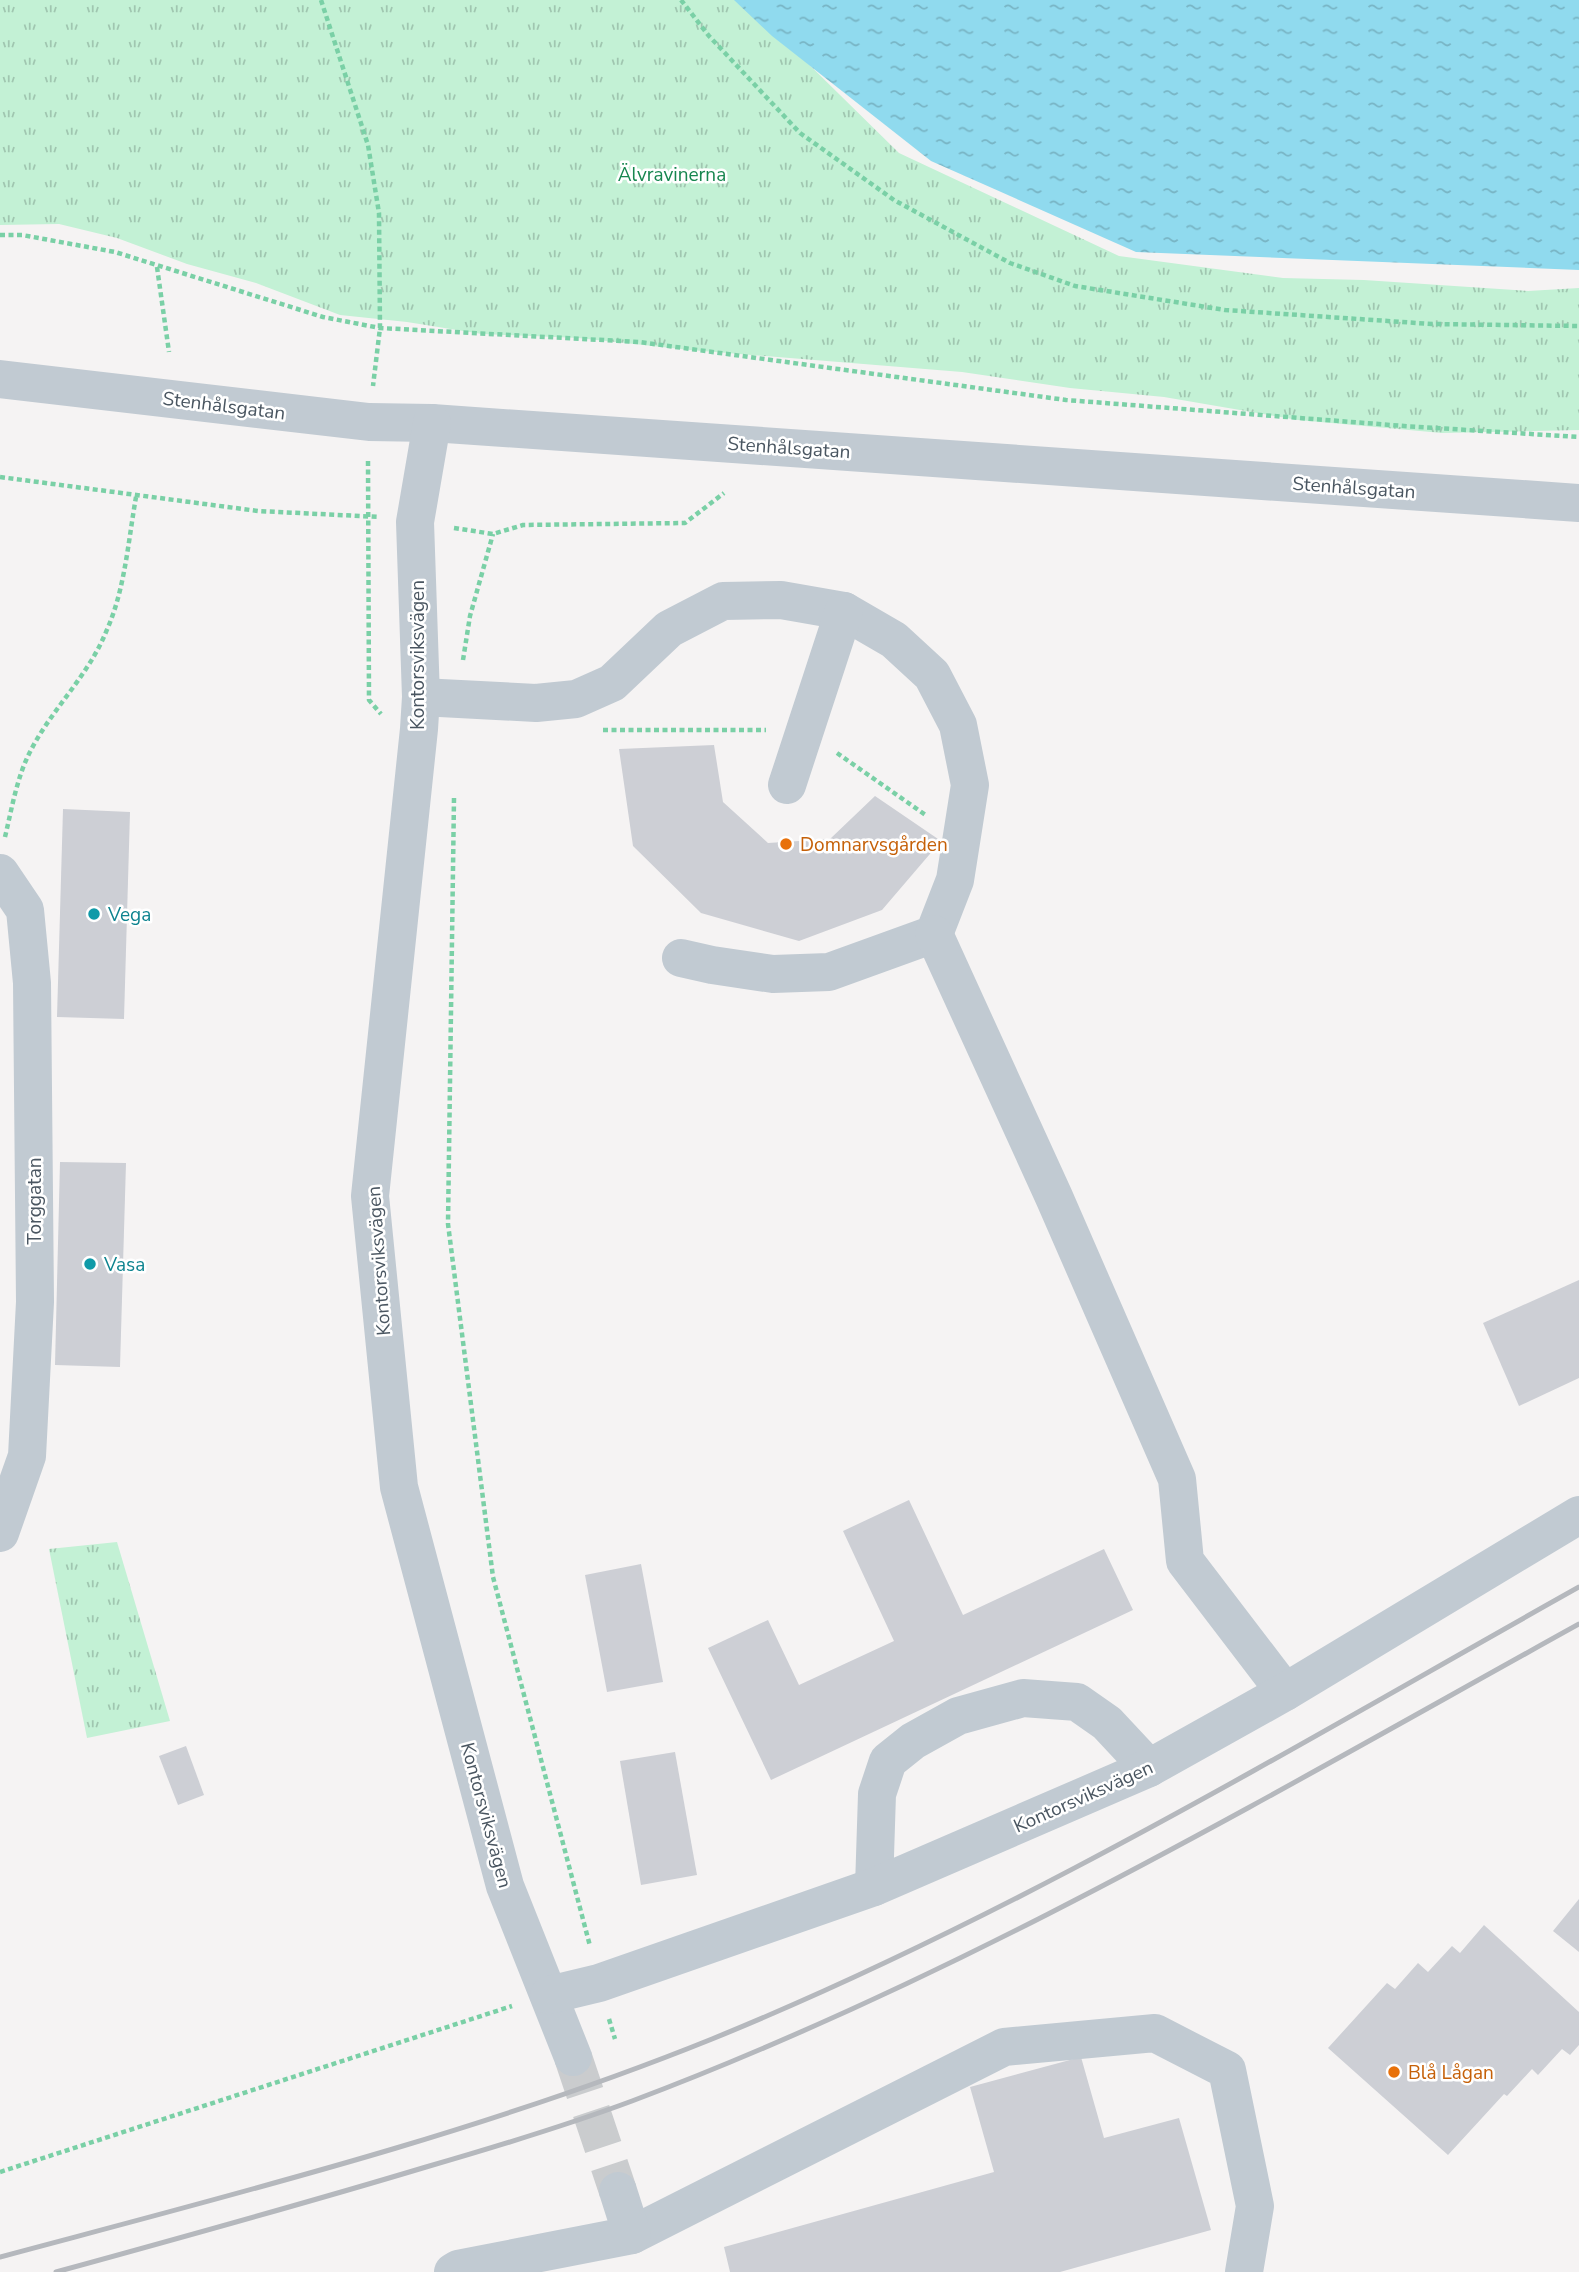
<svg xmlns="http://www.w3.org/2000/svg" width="1579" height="2272" viewBox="0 0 1579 2272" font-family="'Nunito Sans',sans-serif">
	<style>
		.park { fill: url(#park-tufts) }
		.water { fill: url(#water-ripples) }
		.building { fill: #cdcfd5 }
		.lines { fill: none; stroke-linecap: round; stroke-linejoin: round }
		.minor-tunnel { stroke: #caccce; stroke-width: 38; stroke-dasharray: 38 19; stroke-linecap: butt }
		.path { stroke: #7ad0a6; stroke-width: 4.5; stroke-dasharray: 5 3.5; stroke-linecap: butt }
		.minor { stroke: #c1cad2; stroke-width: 38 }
		.rail { stroke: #b5b8bd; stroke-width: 5 }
		.food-dot { fill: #e8710a; stroke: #fff; stroke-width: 2.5 }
		.culture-dot { fill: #0f9aa8; stroke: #fff; stroke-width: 2.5 }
		.labels { text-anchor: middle; stroke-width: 5; stroke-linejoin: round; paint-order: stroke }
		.park-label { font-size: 19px; fill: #17864f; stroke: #fff }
		.street-label { font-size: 19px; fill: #4a5661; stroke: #fff }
		.food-label { font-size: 19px; fill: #c56008; stroke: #fff; text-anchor: start }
		.culture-label { font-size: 19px; fill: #0d838f; stroke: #fff; text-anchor: start }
	</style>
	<defs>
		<pattern id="park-tufts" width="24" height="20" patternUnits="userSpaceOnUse" patternTransform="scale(1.75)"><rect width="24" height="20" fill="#c3f1d5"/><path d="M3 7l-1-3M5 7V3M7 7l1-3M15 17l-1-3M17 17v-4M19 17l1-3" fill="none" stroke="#a0c6b0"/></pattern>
		<pattern id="water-ripples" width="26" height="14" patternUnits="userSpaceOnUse" patternTransform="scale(1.75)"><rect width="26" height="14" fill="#90daee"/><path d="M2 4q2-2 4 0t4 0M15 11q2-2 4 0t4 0" fill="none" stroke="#78b4c4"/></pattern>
	</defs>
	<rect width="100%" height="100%" fill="#f5f3f3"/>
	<g class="park">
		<polygon points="0,0 747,0 779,35 899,153 1119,256 1283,278 1364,280 1528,291 1579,288 1579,430 1442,433 1298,420 1164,397 1070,388 962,372 690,350 578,338 482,334 407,322 340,315 256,283 187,264 117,238 59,224 0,225"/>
		<polygon points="117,1542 170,1721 87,1738 49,1549"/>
	</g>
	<polygon class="water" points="734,0 1579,0 1579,270 1136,252 931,161 772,36"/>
	<g class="building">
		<polygon points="714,745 723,802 768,843 830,839 875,796 941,841 882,910 799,941 701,913 633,846 619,749"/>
		<polygon points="63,809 130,812 124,1019 57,1017"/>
		<polygon points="60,1162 126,1163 120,1367 55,1365"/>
		<polygon points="1579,1280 1579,1378 1519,1406 1483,1323"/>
		<polygon points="909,1500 963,1615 1104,1549 1133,1610 771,1780 708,1648 768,1620 799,1685 894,1641 843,1531"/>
		<polygon points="641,1564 663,1682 607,1692 585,1575"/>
		<polygon points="186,1746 204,1795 178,1805 159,1756"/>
		<polygon points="675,1752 697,1875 641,1885 620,1761"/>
		<polygon points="1579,1899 1579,1952 1553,1931"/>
		<polygon points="1484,1925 1579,2012 1579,2045 1570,2055 1562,2049 1538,2075 1532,2069 1507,2096 1504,2094 1448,2155 1328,2048 1387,1983 1395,1989 1418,1963 1428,1972 1452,1946 1460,1953"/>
		<polygon points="1081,2057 1104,2138 1179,2118 1211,2230 1060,2272 730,2272 724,2247 994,2172 970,2087"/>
	</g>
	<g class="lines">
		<polyline class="minor-tunnel" points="573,2057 618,2191"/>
		<g class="path">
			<polyline points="321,0 368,145 379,213 380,328 373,386"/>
			<polyline points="681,0 709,36 800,133 894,200 1010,263 1075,286 1225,310 1432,324 1579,326"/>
			<polyline points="0,235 22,235 115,252 323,317 380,328 639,342 1066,400 1404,426 1579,437"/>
			<polyline points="157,267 169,352"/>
			<polyline points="368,461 369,700 381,714"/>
			<polyline points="0,477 258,511 380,517"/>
			<polyline points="454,528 493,534 523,525 685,523 724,493"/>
			<polyline points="463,660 470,616 493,534"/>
			<polyline points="603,730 766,730"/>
			<polyline points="837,753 927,816"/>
			<polyline points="454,798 448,1224 493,1577 590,1946"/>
			<path d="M5,837C12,808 17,776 31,750C52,709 88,676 106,632C125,590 128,542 136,497"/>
			<polyline points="609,2019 615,2039"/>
			<polyline points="0,2172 512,2006"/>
		</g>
		<g class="minor">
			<polyline points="0,379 369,422 432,423 1579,503"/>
			<polyline points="432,423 415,522 421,697 419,729 370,1196 399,1487 505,1886 573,2057"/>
			<polyline points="421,697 536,703 576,699 612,683 669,629 723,601 781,600 844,611 894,640 932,675 958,725 970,785 955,880 934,934 829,972 773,974 712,965 681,958"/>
			<polyline points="787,785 844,611"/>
			<polyline points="0,873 25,910 32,983 35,1302 27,1456 0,1533"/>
			<polyline points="934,934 1054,1197 1177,1479 1185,1561 1285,1692"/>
			<polyline points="874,1887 877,1794 888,1761 913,1741 958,1716 1023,1698 1077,1702 1107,1723 1149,1768"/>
			<polyline points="549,1995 599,1983 874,1887 1149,1768 1285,1692 1579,1515"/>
			<polyline points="632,2235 1004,2047 1155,2033 1227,2070 1255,2206 1244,2272"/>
			<polyline points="453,2272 458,2269 632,2235 618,2191"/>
		</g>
		<g class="rail">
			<path d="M0,2257C239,2193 482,2132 712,2039C1014,1916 1295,1746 1579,1587"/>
			<path d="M56,2272C180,2238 303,2204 426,2167C495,2147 565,2126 632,2101C964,1976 1270,1795 1579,1624"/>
		</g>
	</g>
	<g class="food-dot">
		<circle cx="786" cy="844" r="7"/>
		<circle cx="1394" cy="2072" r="7"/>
	</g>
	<g class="culture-dot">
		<circle cx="94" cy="914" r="7"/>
		<circle cx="90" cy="1264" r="7"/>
	</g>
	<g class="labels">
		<g class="park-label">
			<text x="672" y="181">Älvravinerna</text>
		</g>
		<g class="street-label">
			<text transform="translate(224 405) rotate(7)" y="7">Stenhålsgatan</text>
			<text transform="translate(789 447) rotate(4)" y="7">Stenhålsgatan</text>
			<text transform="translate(1354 487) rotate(4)" y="7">Stenhålsgatan</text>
			<text transform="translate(417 655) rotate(-90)" y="7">Kontorsviksvägen</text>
			<text transform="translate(34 1201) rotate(-90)" y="7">Torggatan</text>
			<text transform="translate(378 1261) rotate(-94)" y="7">Kontorsviksvägen</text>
			<text transform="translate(1083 1796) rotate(-24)" y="7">Kontorsviksvägen</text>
			<text transform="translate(487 1815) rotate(75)" y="7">Kontorsviksvägen</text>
		</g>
		<g class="food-label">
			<text x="800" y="851">Domnarvsgården</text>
			<text x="1408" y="2079">Blå Lågan</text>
		</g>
		<g class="culture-label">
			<text x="108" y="921">Vega</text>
			<text x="104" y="1271">Vasa</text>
		</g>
	</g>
</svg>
